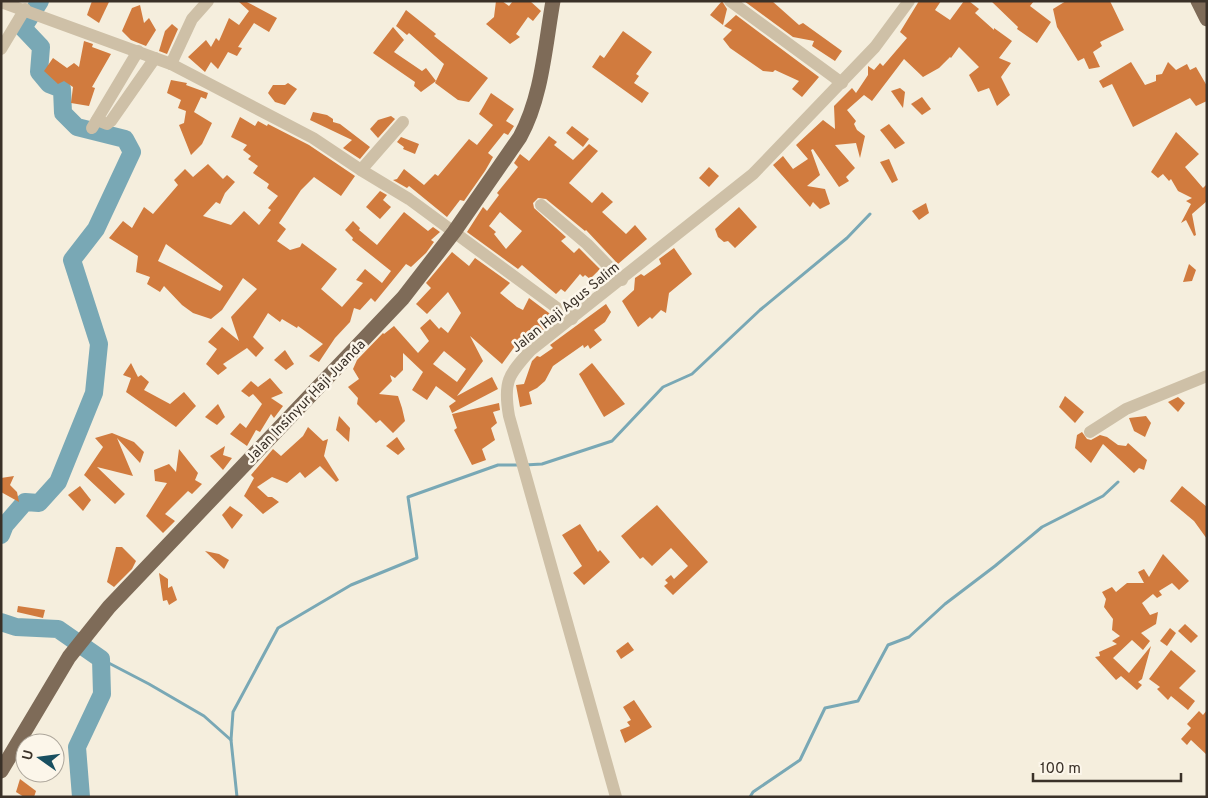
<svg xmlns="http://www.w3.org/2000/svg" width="1208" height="798" viewBox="0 0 1208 798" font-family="Overpass,sans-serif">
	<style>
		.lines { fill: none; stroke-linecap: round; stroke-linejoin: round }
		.stream { stroke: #79a8b5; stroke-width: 3 }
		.river { stroke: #79a8b5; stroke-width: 18 }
		.building { fill: #d17b3e; fill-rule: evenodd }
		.minor { stroke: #cec0a7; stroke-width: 12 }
		.major { stroke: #7e6b58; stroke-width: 15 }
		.labels { text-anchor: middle; stroke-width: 5; stroke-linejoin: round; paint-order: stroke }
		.street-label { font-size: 14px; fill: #3a3128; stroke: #fcf6ea }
	</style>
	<rect width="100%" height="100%" fill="#f5eedd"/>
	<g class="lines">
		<g class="stream">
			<polyline points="525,465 542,464 612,441 663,387 692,374 760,310 847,238 870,214"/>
			<polyline points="101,659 149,684 204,716 231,740"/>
			<polyline points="237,797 231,740 233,712 278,628 351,585 417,558 408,497 498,465 519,465"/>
			<polyline points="750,797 753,792 800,760 825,708 858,701 888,645 909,637 945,604 995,566 1042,527 1103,496 1118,482"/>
		</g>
		<g class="river">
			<polyline points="1,535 5,525 25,502 39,503 58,482 94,393 99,344 72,260 96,229 132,152 125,139 77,127 63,113 62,89 49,84 39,72 41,47 23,28 40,1"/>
			<polyline points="1,622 16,627 58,629 101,659 102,694 77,747 81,797"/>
		</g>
	</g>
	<g class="building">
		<polygon points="92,1 109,2 99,23 87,15"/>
		<polygon points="238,1 245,1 277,18 269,32 254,23 238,47 242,48 237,56 228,52 218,69 211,62 205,72 188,57 206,40 211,47 216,38 219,41 229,18 239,25 249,11"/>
		<polygon points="496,1 502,1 509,6 513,1 530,1 541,11 533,21 528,17 516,34 520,37 510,44 486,24 494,17"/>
		<polygon points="722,1 727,9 723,25 710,15"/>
		<polygon points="744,1 772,1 799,25 803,23 842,51 835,61 812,46 814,41 793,37"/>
		<polygon points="919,1 941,1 935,10 950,20 964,1 969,1 979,9 975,13 994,30 994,28 1012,41 999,58 1011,63 1001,77 1010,95 997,106 989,88 978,92 969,75 979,67 959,47 951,58 950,57 939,68 923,77 904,59 872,101 864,95 847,110 856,121 854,124 857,130 865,136 860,158 856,143 835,145 855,168 846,177 849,181 839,187 813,149 811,150 820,175 807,186 825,189 830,204 820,209 813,202 810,207 773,165 783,156 793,169 808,159 796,145 823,120 835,129 834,106 852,88 856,93 868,75 868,66 874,70 880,63 883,66 907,38 900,32"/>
		<polygon points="991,1 1034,1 1030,6 1051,22 1037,43 1017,29 1018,27"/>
		<polygon points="1066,1 1110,1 1124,30 1100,42 1102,46 1093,52 1100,67 1089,69 1084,58 1078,61 1057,27 1053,9"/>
		<polygon points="140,5 144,23 149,18 156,30 146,46 131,40 122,31 132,8"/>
		<polygon points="406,10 436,34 434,36 488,78 469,102 458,100 435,83 444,64 409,33 407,35 396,26"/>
		<polygon points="736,15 819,77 802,97 792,89 799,81 775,70 773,72 763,71 730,48 723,39 732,30 724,26"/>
		<polygon points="172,24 178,29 167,54 159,51 165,31"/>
		<polygon points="393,27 404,40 394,52 422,71 426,68 436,81 421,92 414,86 415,82 373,53"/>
		<polygon points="623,31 652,52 636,74 639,76 634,83 649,93 642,103 592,67 600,55 604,58"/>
		<polygon points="84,41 93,44 92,47 111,54 92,87 95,88 89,106 71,103 73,87 64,81 58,84 44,71 53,58 67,68 74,63 79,67"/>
		<polygon points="1131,62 1145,85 1156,81 1156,75 1162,74 1168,62 1176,70 1187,64 1190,70 1196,67 1207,86 1207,101 1196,106 1190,98 1133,127 1112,84 1103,88 1099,81"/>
		<polygon points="171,80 187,83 186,85 208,93 206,99 201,97 194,112 212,123 202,144 191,155 179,125 184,123 186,111 178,108 181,100 167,93"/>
		<polygon points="288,83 297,89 285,105 275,102 268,93 273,85 285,85"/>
		<polygon points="900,88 905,92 903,108 891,91"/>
		<polygon points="491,93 514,109 506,121 514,126 508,135 504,133 488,153 493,157 485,171 464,201 460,200 447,217 409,186 407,188 393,180 397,179 404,169 424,185 435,174 438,176 469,139 477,145 493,125 479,114"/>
		<polygon points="922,97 931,109 922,115 911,104"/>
		<polygon points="313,112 327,115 333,119 333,122 340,124 370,147 360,159 343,148 352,140 310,120"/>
		<polygon points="391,116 395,119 378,138 370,129 378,120"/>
		<path d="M240,117L255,126L258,121L267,126L268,124L309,145L355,176L341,196L314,177L301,190L279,223L286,229L277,241L290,250L300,247L302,243L337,269L321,289L342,307L363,283L356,280L365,269L382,283L391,271L352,240L353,238L345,230L353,221L360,228L359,230L377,245L404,212L428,231L433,227L440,232L431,240L434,242L426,253L411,267L406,264L375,302L371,298L360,310L354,308L350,322L335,338L319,362L309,356L323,344L298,326L297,328L282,319L280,322L268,313L253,337L264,348L256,357L247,348L223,364L227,368L218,375L206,364L217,349L208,342L222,327L239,341L231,317L257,289L243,278L222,310L211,319L193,313L182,305L164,286L160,292L147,284L150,277L136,272L138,256L109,238L123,221L132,228L144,207L153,214L178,185L174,180L185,169L193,177L208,164L223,179L227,175L235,182L225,193L220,204L216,202L203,216L231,225L244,211L259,225L271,210L268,208L278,196L267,188L269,184L253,173L258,166L248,159L251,156L243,150L247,145L231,137ZM166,244L223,286L220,291L158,261Z"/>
		<polygon points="889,124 905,143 895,149 880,130"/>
		<polygon points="572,126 589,139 583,147 566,133"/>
		<polygon points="1176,132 1199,154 1185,167 1203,188 1207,184 1207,201 1192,214 1196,235 1194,236 1186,220 1181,223 1191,204 1186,201 1192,198 1178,191 1171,179 1169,181 1163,174 1158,178 1151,172"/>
		<path d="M549,136L557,142L554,145L573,160L589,144L598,151L569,183L592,203L602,192L613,202L602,212L626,234L635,225L647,239L618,264L586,230L585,231L546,199L538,198L533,203L534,208L566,237L561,241L574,253L579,248L600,269L590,279L585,275L583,277L580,274L565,292L561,289L556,294L522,265L518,269L467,232L483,207L487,211L499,195L497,193L518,167L514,163L520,154L529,161ZM500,212L522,231L506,249L494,234L496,232L489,226Z"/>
		<polygon points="401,137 419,144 415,154 403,149 404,147 397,142"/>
		<polygon points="889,159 898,180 892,183 880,162"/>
		<polygon points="709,167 719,176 709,187 699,178"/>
		<polygon points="380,191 387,195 383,200 391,207 380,219 366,207"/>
		<polygon points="926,203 929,213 919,220 912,211"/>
		<polygon points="739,207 757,227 735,248 728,241 724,242 718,237 715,229"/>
		<polygon points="674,248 692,274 669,293 666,313 661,310 652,319 650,317 638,327 622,301 634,290 635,278 641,274 644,276 661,264 659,259"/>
		<path d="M452,252L469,266L475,258L510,283L500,293L517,307L523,310L529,298L557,319L542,331L539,329L518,349L515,346L502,364L470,336L483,361L457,396L492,377L498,389L452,413L449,406L456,401L436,386L427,400L412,390L423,372L403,353V370L395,378L390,375L392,381L379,394L398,396L402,408L405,421L393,433L380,420L376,423L357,404L358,398L348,387L359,379L353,369L357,360L383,333L384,334L394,326L418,353L429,341L420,328L430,319L439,329L441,327L448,333L461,313L448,292L427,314L416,304L431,288L426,283ZM444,351L466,369L457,382L433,364Z"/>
		<polygon points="1189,264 1196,270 1192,281 1183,282"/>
		<polygon points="606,304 611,312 605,322 594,330 602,340 590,349 588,345 584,348 583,345 553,366 545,381 537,388 529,392 532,404 520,407 516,385 524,384 532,361 537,356 540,357 553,348 550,345"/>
		<polygon points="285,350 294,364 286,370 274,360"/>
		<polygon points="131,363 138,377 141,375 149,382 144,390 170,404 184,392 196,406 176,427 126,392 131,378 123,375"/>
		<polygon points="592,363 625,404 604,417 579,374"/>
		<polygon points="270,378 283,393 271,398 283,406 274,418 271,414 260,432 256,430 247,446 230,434 240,423 246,428 262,404 253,394 249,397 241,391 251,381 258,387"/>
		<polygon points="1065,396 1084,412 1075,423 1059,407"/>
		<polygon points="1178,397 1185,403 1178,412 1168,402"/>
		<polygon points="499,403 500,410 493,412 497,423 491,428 495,440 482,449 486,460 472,465 454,430 457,428 452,414"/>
		<polygon points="218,404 225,417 217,425 205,417"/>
		<polygon points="339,416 350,428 349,442 336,430"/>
		<polygon points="1146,416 1151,423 1145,437 1134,431 1129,418"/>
		<polygon points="308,427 323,441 328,439 324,456 339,480 336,482 320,466 305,478 300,472 287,483 272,477 257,487 268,497 272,497 279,502 263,514 244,496 254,478 251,475 273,449 281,456 303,436"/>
		<polygon points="1082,432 1087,439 1091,440 1100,435 1107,437 1118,445 1126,446 1128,443 1147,460 1144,470 1139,468 1134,473 1103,444 1091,463 1075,448 1077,435"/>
		<polygon points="112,433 134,442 144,452 140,463 117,438 133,476 97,467 125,494 115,504 84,475 103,447 95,438"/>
		<polygon points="397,437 405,449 398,455 386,446"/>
		<polygon points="225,446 223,455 232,458 223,470 210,456"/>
		<polygon points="179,449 198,473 195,480 202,484 192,494 188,491 165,514 175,521 163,533 146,516 167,483 155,481 154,470 169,464 176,472"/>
		<polygon points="14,476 10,485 17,492 19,502 1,492 1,478"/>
		<polygon points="80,486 91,500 83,511 68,495"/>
		<polygon points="1182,486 1207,507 1207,539 1194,521 1170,501"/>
		<polygon points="657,505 708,562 673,595 664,586 668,583 665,580 671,575 674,579 688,566 671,548 652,566 643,557 640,559 621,536"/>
		<polygon points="230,506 243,515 232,529 222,515"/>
		<polygon points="580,524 598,552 600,550 610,562 584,585 573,573 582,566 562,535"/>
		<polygon points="116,547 122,547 136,561 132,569 114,587 107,582"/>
		<polygon points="205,551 219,554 229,560 224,569"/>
		<polygon points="1163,554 1189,581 1179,590 1172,583 1159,591 1162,595 1157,598 1153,594 1142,603 1150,615 1158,612 1156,624 1141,633 1150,641 1143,650 1132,640 1113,658 1129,673 1151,646 1142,679 1138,682 1142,685 1137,690 1121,676 1116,680 1095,657 1100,656 1099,652 1117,644 1112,641 1120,636 1112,630 1113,619 1104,607 1106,599 1102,592 1112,587 1116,592 1127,583 1144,583 1138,572 1144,569 1149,577"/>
		<polygon points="159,573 168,579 168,588 172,586 177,600 169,605 167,600 163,601"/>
		<polygon points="18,606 45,610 43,618 17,612"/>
		<polygon points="1185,624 1198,636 1191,643 1178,631"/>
		<polygon points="1170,628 1176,633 1167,646 1160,641"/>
		<polygon points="628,642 634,650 621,659 616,651"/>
		<polygon points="1171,650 1196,671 1179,688 1195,701 1188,710 1171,696 1168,700 1157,689 1160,687 1149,679"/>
		<polygon points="634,700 652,727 625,743 620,730 630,726 627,722 631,720 623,707"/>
		<polygon points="1207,710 1207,755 1191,740 1187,745 1181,739 1191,728 1187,724 1199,711 1203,715"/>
		<polygon points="20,779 36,791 34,797 24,797 16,792"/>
	</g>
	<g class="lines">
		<g class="minor">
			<polyline points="730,1 842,83"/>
			<polyline points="1,2 171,64 313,138 361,170 409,199 572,319"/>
			<polyline points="1,49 25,9"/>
			<polyline points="171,64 192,19 208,1"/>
			<polyline points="97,120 107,124 111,121 155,58"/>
			<polyline points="92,128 138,51"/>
			<polyline points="361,170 403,122"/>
			<polyline points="541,205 587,244 622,280"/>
			<polyline points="1090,432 1126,409 1207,376"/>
			<path d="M616,797L509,416C503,382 508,375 531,350L753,174L875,47L909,1"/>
		</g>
		<g class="major">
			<polyline points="1198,1 1207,19"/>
			<path d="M1,771L69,657L109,607L403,298L454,232L520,137C542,97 545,46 553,1"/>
		</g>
	</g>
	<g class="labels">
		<g class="street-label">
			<text transform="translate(565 307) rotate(-39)" y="5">Jalan Haji Agus Salim</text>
			<text transform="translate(305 401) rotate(-46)" y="5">Jalan Insinyur Haji Juanda</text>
		</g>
	</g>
	<rect width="1208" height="798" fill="none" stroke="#3a3128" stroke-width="5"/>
	<g transform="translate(40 758) rotate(284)"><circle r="24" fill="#fcf6ea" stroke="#aea79c"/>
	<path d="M0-4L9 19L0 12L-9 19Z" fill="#194f60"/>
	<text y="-8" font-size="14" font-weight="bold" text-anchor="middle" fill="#3a3128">U</text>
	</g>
	<path d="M1033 773v8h148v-8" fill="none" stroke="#3a3128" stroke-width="2.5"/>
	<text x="1040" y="773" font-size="15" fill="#3a3128" stroke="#fcf6ea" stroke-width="4" paint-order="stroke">100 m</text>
</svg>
